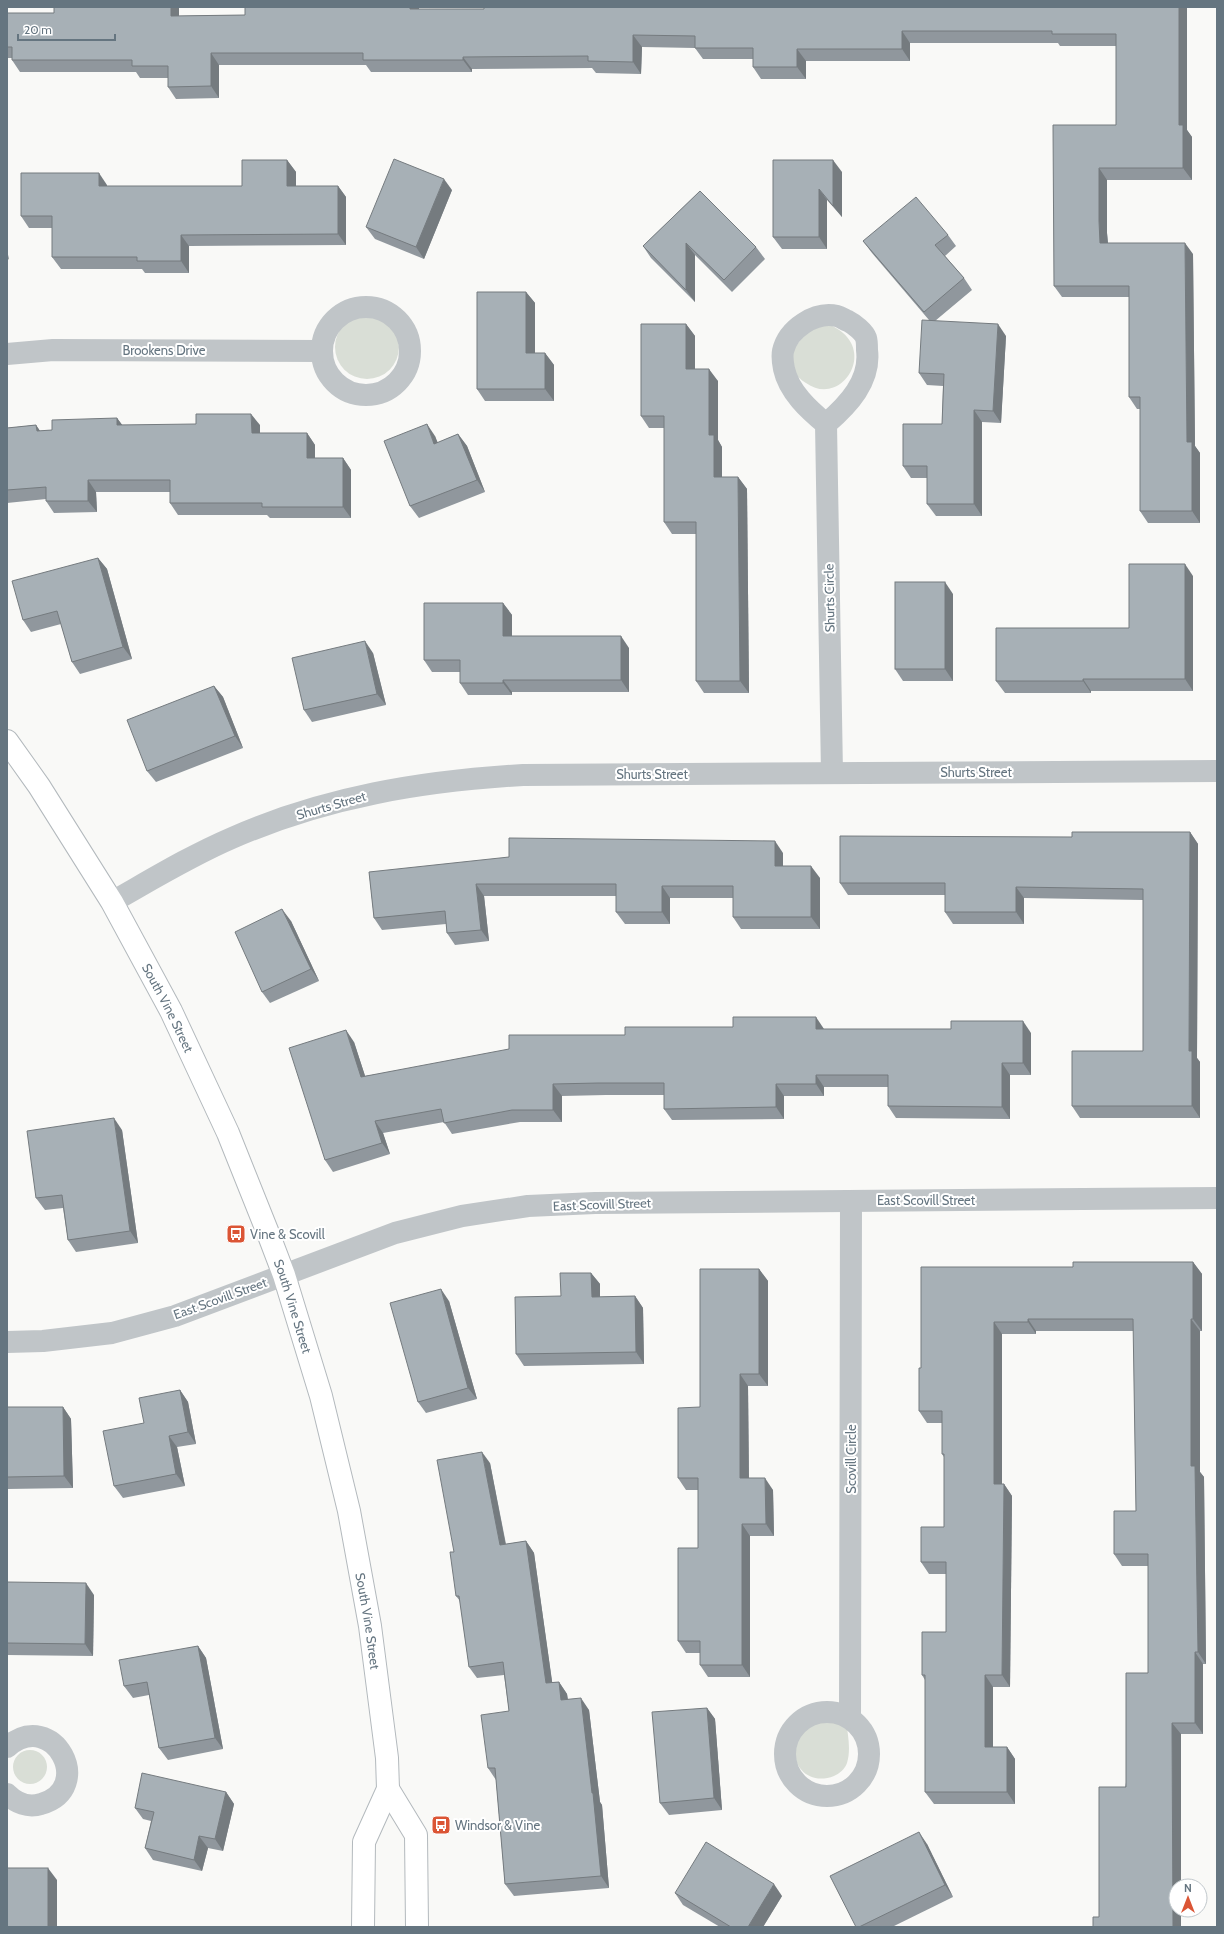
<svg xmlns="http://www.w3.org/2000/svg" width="1224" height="1934" viewBox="0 0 1224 1934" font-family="Cabin,sans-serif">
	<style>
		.green { fill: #d9ded6 }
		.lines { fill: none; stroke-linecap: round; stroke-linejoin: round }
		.secondary-casing { stroke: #b3b9bd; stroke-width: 24 }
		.street { stroke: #c0c5c8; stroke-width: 22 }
		.secondary { stroke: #fff; stroke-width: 22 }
		.wall { fill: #90979d }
		.shaded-wall { fill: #757b7f }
		.building { fill: #a7b0b6; stroke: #757b7f }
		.labels { text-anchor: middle; stroke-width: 4; stroke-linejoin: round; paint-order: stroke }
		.street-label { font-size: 13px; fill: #657580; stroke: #fff }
		.poi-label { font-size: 13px; fill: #657580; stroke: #fff; text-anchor: start }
	</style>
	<rect width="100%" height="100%" fill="#f9f9f7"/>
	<g class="green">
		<circle cx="367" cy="347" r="32"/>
		<path d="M830,325C881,347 842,409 806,383C801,380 795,375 794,369C792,363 792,357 792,351L810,328Z"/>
		<path d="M817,1721H846C848,1735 851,1750 847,1763C845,1769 839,1774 834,1776C796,1791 776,1737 817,1721Z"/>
		<circle cx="30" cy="1767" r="17"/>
	</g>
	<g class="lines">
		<g class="secondary-casing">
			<g id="secondary">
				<path id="s1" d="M7,741L39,786L112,902L171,1011L228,1133L268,1233L284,1275L321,1396L349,1511L370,1626L387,1758L388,1789L364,1842L363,1927"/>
				<polyline points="388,1789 416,1835 417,1927"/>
			</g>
		</g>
		<g class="street">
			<circle cx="366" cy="351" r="44"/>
			<polyline points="7,354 53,350 322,351"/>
			<path d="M826,424C809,410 789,392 784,369C783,364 782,356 783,351C788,329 815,311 837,316C841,317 845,320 848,321C854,324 864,332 866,338C867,341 867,346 867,350C871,381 848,405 826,424L832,773"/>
			<path d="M112,902C151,880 190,856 232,838C325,797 422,781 523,775L1217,771"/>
			<polyline points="7,1342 43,1341 112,1333 175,1316 395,1233 462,1216 528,1206 595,1203 1217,1198"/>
			<circle cx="827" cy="1754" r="42"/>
			<polyline points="850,1718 851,1201"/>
			<path d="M7,1747C54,1707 96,1789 41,1804C28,1808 16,1803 7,1794"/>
		</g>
		<use href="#secondary" class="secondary"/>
	</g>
	<g class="wall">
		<polygon points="179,7 179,16 245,15 419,7 419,9 1187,7 1187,130 1192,137 1192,180 1107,180 1107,233 1108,243 1193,254 1195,446 1200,453 1200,523 1148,523 1140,511 1140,409 1137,409 1129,397 1129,297 1062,297 1054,286 1116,125 1116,46 1060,46 1058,43 910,43 910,61 806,61 806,79 761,79 753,67 753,59 703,59 695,48 642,47 641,74 596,73 592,68 472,69 472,72 371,72 366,65 219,65 219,98 176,99 168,87 168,78 140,78 136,72 20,72 12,60 12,58 7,58 7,13 54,13"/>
		<polygon points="287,160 296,172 296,186 338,186 346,197 346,245 189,246 189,273 145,273 142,269 61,269 52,257 52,228 29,228 21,216 107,185 107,186 242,186"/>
		<polygon points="773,160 842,172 842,217 827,200 827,249 782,249 773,237"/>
		<polygon points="452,190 424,259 375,239 366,227"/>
		<polygon points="700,191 756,247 765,259 732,292 695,255 695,302 651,258 643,246"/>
		<polygon points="948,235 956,246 945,256 964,278 972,290 935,321 1006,336 1001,423 982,422 982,516 936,516 927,504 927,478 911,478 903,466 942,424 943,386 927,385 919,373 929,320 872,253 863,241"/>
		<polygon points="526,292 535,303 535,353 545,353 554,365 554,401 485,401 477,389"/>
		<polygon points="686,324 695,336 695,369 718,381 718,440 722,447 722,477 738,477 747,489 749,693 704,693 696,681 696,534 672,534 664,522 664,428 649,428 641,416"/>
		<polygon points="117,418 122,425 260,425 260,433 307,433 315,445 315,458 343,458 351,470 351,518 270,518 267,515 178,515 170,503 170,492 96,492 97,512 54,513 46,501 46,499 7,503 7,428 36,425 40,431 52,430"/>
		<polygon points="458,434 467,446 485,492 419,518 410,506 435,436 437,443"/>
		<polygon points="98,558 107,569 132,659 80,674 72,662 61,624 31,632 23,620"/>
		<polygon points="1193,576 1193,691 1091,691 1091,693 1005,693 996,681 1129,628"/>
		<polygon points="953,594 953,681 903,681 895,669"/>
		<polygon points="503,603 512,615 512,636 629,648 629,692 512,692 512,695 468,695 460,683 460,672 432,672 424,660"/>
		<polygon points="373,653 386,705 312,722 304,710"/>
		<polygon points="214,686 223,697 243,748 156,782 147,771"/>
		<polygon points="1190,832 1198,844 1197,1058 1200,1062 1200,1118 1080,1118 1072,1106 1143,1051 1143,900 1024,898 1024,924 953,924 945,912 945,895 848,895 840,883 1072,837"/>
		<polygon points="783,853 783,866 820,878 820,929 741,929 733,917 733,898 670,898 670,924 625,924 616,912 616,896 484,896 489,941 455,945 447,933 446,924 382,930 374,918 369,872"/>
		<polygon points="291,921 319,981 270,1003 262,992"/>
		<polygon points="824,1029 1031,1033 1031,1075 1010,1075 1010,1119 896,1118 888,1106 888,1087 824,1087 824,1096 784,1096 784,1119 672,1120 664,1109 664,1095 606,1095 562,1096 562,1122 520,1122 452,1134 444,1122 383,1133 390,1154 333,1172 325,1160 354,1042 365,1076 625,1035"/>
		<polygon points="122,1130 138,1243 76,1252 68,1240 63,1208 45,1210 36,1198"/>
		<polygon points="1193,1262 1202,1274 1202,1331 1200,1331 1200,1472 1204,1477 1206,1664 1203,1664 1203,1734 1181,1734 1181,1886 1176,1886 1181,1910 1181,1927 1093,1927 1099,1917 1148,1673 1148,1566 1122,1566 1114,1554 1136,1511 1134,1331 1036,1331 1036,1334 1002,1334 1002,1484 1004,1484 1012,1496 1010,1687 993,1687 993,1747 1007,1747 1015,1759 1015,1804 934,1804 925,1792 925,1680 922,1675 946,1632 946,1574 929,1574 921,1562 944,1527 944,1457 942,1454 942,1423 927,1423 919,1411 921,1368 1073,1267"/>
		<polygon points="759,1269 768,1281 768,1386 748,1386 749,1478 773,1490 774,1536 750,1536 750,1677 708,1677 700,1665 700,1653 686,1653 678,1641 698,1548 698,1490 686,1490 678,1478 700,1407"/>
		<polygon points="591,1273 600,1284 600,1297 635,1296 643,1308 644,1364 524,1366 516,1354 561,1296"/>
		<polygon points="449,1301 477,1399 426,1413 418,1402"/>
		<polygon points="180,1390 188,1402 196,1444 177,1447 185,1486 123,1498 114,1486 144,1423"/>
		<polygon points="7,1407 63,1407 71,1419 73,1488 7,1489"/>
		<polygon points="490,1463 506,1544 526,1541 534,1553 552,1682 559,1682 567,1694 568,1699 589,1710 600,1802 602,1805 609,1888 514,1896 505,1884 496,1780 488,1768 509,1711 504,1675 477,1678 469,1667 460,1601 456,1596 454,1552"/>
		<polygon points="7,1582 94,1595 93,1656 7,1655"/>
		<polygon points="198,1646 206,1658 223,1749 168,1760 159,1748 149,1695 133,1698 124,1686"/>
		<polygon points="707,1708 715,1719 722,1810 669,1815 660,1803"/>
		<polygon points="226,1792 234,1804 223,1851 208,1848 202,1871 153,1860 145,1848 151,1821 143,1819 135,1808"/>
		<polygon points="927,1844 953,1897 892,1927 856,1927"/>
		<polygon points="675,1893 782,1896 763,1927 720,1927 683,1905"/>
	</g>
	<g class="shaded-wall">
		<polygon points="171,7 179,7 179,28 171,16"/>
		<polygon points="410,7 419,7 419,21 410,9"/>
		<polygon points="1179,7 1187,7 1187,130 1192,137 1192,180 1183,168 1179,125"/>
		<polygon points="902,31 910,43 910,61 902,49"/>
		<polygon points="633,35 642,47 641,74 633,62"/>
		<polygon points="797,49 806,61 806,79 797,67"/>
		<polygon points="211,53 219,65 219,98 211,86"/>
		<polygon points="463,57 472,69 472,72 463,60"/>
		<polygon points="287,160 296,172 296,197 287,186"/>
		<polygon points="833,160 842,172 842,217 833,206"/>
		<polygon points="1099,168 1107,180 1107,233 1109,255 1100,243 1099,221"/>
		<polygon points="99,173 107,185 107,197 99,186"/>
		<polygon points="444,179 452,190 424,259 416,247"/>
		<polygon points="338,186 346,197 346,245 338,234"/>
		<polygon points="819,189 827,200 827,249 819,237"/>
		<polygon points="181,235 189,246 189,273 181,261"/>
		<polygon points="686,243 695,255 695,302 686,290"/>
		<polygon points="1185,243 1193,254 1195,446 1200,453 1200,523 1192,511 1187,442"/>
		<polygon points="7,249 9,260 7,257"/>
		<polygon points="526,292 535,303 535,365 526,353"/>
		<polygon points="686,324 695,336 695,381 686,369"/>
		<polygon points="998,324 1006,336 1001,423 993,411"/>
		<polygon points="545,353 554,365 554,401 545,389"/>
		<polygon points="709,369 718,381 718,440 722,447 722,489 714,477 709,435"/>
		<polygon points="974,410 982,422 982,516 974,504"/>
		<polygon points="251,414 260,425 260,445 252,433"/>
		<polygon points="117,418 126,430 117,425"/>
		<polygon points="427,424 435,436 443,455 434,444"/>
		<polygon points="36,425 44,437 37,431"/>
		<polygon points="307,433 315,445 315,470 307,458"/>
		<polygon points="458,434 467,446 485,492 477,480"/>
		<polygon points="343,458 351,470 351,518 343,507"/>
		<polygon points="738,477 747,489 749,693 740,681"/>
		<polygon points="88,480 96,492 97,512 88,501"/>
		<polygon points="98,558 107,569 132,659 123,647"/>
		<polygon points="1185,564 1193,576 1193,691 1185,679"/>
		<polygon points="945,582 953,594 953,681 945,669"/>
		<polygon points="503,603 512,615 512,648 503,636"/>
		<polygon points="621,636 629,648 629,692 621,680"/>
		<polygon points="365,641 373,653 386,705 377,694"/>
		<polygon points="1083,679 1091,691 1091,693 1083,681"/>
		<polygon points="503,680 512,692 512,695 503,683"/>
		<polygon points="214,686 223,697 243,748 235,736"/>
		<polygon points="1190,832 1198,844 1197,1058 1200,1062 1200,1118 1192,1106 1189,1051"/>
		<polygon points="775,841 783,853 783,878 775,866"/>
		<polygon points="811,866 820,878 820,929 811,917"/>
		<polygon points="476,884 484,896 489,941 481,930"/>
		<polygon points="662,886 670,898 670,924 662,912"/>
		<polygon points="1016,887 1024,898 1024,924 1016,912"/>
		<polygon points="282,909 291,921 319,981 311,969"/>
		<polygon points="816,1017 824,1029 816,1029"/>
		<polygon points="1023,1021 1031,1033 1031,1075 1023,1063"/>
		<polygon points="346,1030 354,1042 369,1088 361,1077"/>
		<polygon points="1002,1063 1010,1075 1010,1119 1002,1107"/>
		<polygon points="816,1075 824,1087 824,1096 816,1084"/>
		<polygon points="553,1084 562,1096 562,1122 553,1110"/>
		<polygon points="776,1084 784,1096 784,1119 776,1107"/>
		<polygon points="114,1118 122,1130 138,1243 130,1231"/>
		<polygon points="375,1121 383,1133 390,1154 382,1143"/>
		<polygon points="1193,1262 1202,1274 1202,1331 1193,1319"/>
		<polygon points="759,1269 768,1281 768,1386 759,1374"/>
		<polygon points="591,1273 600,1284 600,1309 592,1297"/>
		<polygon points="441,1289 449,1301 477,1399 468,1388"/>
		<polygon points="635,1296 643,1308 644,1364 636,1352"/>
		<polygon points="1028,1319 1036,1331 1036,1334 1028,1322"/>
		<polygon points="1191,1319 1200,1331 1200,1472 1204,1477 1206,1664 1198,1652 1191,1466"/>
		<polygon points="994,1322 1002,1334 1002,1496 994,1484"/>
		<polygon points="740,1374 748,1386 749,1490 740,1478"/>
		<polygon points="180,1390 188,1402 196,1444 188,1432"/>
		<polygon points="63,1407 71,1419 73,1488 64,1476"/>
		<polygon points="169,1436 177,1447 185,1486 176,1474"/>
		<polygon points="482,1452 490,1463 508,1557 500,1545"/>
		<polygon points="765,1478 773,1490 774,1536 766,1524"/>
		<polygon points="1004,1484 1012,1496 1010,1687 1002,1675"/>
		<polygon points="742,1524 750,1536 750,1677 742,1665"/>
		<polygon points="526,1541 534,1553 554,1695 546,1683"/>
		<polygon points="86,1583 94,1595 93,1656 85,1644"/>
		<polygon points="198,1646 206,1658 223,1749 215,1738"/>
		<polygon points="1195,1652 1203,1664 1203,1734 1195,1723"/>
		<polygon points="985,1675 993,1687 993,1759 985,1747"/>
		<polygon points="559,1682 567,1694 569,1712 561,1700"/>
		<polygon points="581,1698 589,1710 600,1802 602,1805 609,1888 601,1876"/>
		<polygon points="707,1708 715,1719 722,1810 714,1798"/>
		<polygon points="1172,1723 1181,1734 1181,1886 1176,1886 1176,1910 1181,1910 1181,1927 1173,1927"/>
		<polygon points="1007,1747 1015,1759 1015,1804 1007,1792"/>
		<polygon points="226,1792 234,1804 223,1851 215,1839"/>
		<polygon points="919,1832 927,1844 953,1897 945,1885"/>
		<polygon points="199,1836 208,1848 202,1871 194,1860"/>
		<polygon points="48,1868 57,1880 57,1927 48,1927"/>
		<polygon points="774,1884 782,1896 763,1927 748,1927"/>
	</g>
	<g class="building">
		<polygon points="54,7 171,7 171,16 245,15 245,7 410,7 410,9 484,9 484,7 1179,7 1179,125 1183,125 1183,168 1099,168 1099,221 1100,243 1185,243 1187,442 1192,442 1192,511 1140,511 1140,397 1129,397 1129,286 1054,286 1053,125 1116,125 1116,34 1052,34 1052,31 902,31 902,49 797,49 797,67 753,67 753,48 695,48 695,36 633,35 633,62 588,61 588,56 463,57 463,60 363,60 363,53 211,53 211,86 168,87 168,66 132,66 132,60 12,60 12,47 7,47 7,13 54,13"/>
		<polygon points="394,159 444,179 416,247 366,227"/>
		<polygon points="242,160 287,160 287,186 338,186 338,234 181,235 181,261 137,261 137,257 52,257 52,216 21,216 21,173 99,173 99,186 242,186"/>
		<polygon points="773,160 833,160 833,206 819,189 819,237 773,237"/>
		<polygon points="700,191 756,247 724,280 686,243 686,290 643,246"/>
		<polygon points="916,197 948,235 935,245 964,278 924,312 863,241"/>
		<polygon points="477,292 526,292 526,353 545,353 545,389 477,389"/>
		<polygon points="922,320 998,324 993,411 974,410 974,504 927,504 927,466 903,466 903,424 942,424 944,374 919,373"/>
		<polygon points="641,324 686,324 686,369 709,369 709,435 714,435 714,477 738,477 740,681 696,681 696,522 664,522 664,416 641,416"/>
		<polygon points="196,414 251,414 252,433 307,433 307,458 343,458 343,507 262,507 262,503 170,503 170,480 88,480 88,501 46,501 46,487 7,490 7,428 36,425 37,431 52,430 52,420 117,418 117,425 196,424"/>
		<polygon points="427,424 434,444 458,434 477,480 410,506 384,441"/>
		<polygon points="98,558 123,647 72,662 57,611 23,620 12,581"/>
		<polygon points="1129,564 1185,564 1185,679 1083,679 1083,681 996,681 996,628 1129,628"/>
		<rect x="895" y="582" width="50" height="87"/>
		<polygon points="424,603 503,603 503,636 621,636 621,680 503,680 503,683 460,683 460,660 424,660"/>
		<polygon points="365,641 377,694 304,710 292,658"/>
		<polygon points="214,686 235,736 147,771 127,720"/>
		<polygon points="1072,832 1190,832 1189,1051 1192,1051 1192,1106 1072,1106 1072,1051 1143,1051 1143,889 1016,887 1016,912 945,912 945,883 840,883 840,836 1072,837"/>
		<polygon points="509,838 775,841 775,866 811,866 811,917 733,917 733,886 662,886 662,912 616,912 616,884 476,884 481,930 447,933 445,911 374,918 369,872 509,857"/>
		<polygon points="282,909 311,969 262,992 235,932"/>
		<polygon points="733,1017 816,1017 816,1029 951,1029 951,1021 1023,1021 1023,1063 1002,1063 1002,1107 888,1106 888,1075 816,1075 816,1084 776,1084 776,1107 664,1109 664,1083 598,1083 553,1084 553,1110 512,1110 444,1123 441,1109 375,1121 382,1143 325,1160 289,1048 346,1030 361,1077 509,1049 509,1035 625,1035 625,1027 733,1027"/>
		<polygon points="114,1118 130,1231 68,1240 62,1195 36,1198 27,1131"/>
		<polygon points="1073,1262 1193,1262 1193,1319 1191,1319 1191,1466 1195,1466 1198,1652 1195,1652 1195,1723 1172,1723 1173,1927 1093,1927 1093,1917 1099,1917 1099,1787 1126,1787 1126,1673 1148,1673 1148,1554 1114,1554 1114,1511 1136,1511 1133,1319 1028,1319 1028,1322 994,1322 994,1484 1004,1484 1002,1675 985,1675 985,1747 1007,1747 1007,1792 925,1792 925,1675 922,1675 922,1632 946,1632 946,1562 921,1562 921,1527 944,1527 944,1454 942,1454 942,1411 919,1411 919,1368 921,1368 921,1267 1073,1267"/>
		<polygon points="700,1269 759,1269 759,1374 740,1374 740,1478 765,1478 766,1524 742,1524 742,1665 700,1665 700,1641 678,1641 678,1548 698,1548 698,1478 678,1478 678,1408 700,1407"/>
		<polygon points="560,1273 591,1273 592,1297 635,1296 636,1352 516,1354 515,1297 561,1296"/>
		<polygon points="441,1289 468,1388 418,1402 390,1303"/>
		<polygon points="180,1390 188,1432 169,1436 176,1474 114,1486 103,1431 144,1423 139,1398"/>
		<polygon points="7,1407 63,1407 64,1476 7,1477"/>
		<polygon points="482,1452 500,1545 526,1541 546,1683 559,1682 561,1700 581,1698 592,1793 593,1793 601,1876 505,1884 495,1768 488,1768 481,1715 509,1711 503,1662 469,1667 459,1596 456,1596 450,1552 454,1552 437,1460"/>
		<polygon points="7,1582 86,1583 85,1644 7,1643"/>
		<polygon points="198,1646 215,1738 159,1748 147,1682 124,1686 119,1660"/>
		<polygon points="707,1708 714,1798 660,1803 652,1712"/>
		<polygon points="142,1773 226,1792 215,1839 199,1836 194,1860 145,1848 154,1812 135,1808"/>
		<polygon points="919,1832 945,1885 859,1927 856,1927 830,1876"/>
		<polygon points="706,1842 774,1884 748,1927 731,1927 675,1893"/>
		<rect x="7" y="1868" width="41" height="59"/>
	</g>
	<defs>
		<g id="bus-square" transform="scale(1)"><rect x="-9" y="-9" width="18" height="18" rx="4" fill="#db5535" stroke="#fff"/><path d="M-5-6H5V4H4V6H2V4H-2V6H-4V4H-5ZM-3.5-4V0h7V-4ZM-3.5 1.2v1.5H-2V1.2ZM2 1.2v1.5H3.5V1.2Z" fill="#fff"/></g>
	</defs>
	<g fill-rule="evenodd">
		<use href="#bus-square" x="236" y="1234"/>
		<use href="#bus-square" x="441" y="1825"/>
	</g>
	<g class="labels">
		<g class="street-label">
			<text x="164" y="355">Brookens Drive</text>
			<text transform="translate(829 598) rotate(-91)" y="5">Shurts Circle</text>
			<text x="976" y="777">Shurts Street</text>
			<text x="652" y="779">Shurts Street</text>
			<text transform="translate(331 805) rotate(-16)" y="5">Shurts Street</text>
			<text dy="5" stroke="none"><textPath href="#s1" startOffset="312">South Vine Street</textPath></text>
			<text x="926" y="1205">East Scovill Street</text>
			<text transform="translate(602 1204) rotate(-2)" y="5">East Scovill Street</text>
			<text transform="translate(220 1298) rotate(-20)" y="5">East Scovill Street</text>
			<text dy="5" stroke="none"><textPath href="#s1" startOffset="636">South Vine Street</textPath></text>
			<text transform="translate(851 1459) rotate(-90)" y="5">Scovill Circle</text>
			<text dy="5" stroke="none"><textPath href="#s1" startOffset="960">South Vine Street</textPath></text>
		</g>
		<g class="poi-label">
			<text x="250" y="1239">Vine &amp; Scovill</text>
			<text x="455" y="1830">Windsor &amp; Vine</text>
		</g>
	</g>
	<rect width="1224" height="1934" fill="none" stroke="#657580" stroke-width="16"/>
	<g transform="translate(1188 1898)"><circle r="19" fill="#ffffff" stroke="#c1c8cc"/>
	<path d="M0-3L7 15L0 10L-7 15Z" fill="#db5535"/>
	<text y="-6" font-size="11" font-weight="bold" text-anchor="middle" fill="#657580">N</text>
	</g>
	<path d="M18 34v6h97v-6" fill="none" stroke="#657580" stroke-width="2"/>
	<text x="24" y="34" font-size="12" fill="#657580" stroke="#ffffff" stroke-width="3" paint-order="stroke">20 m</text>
</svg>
